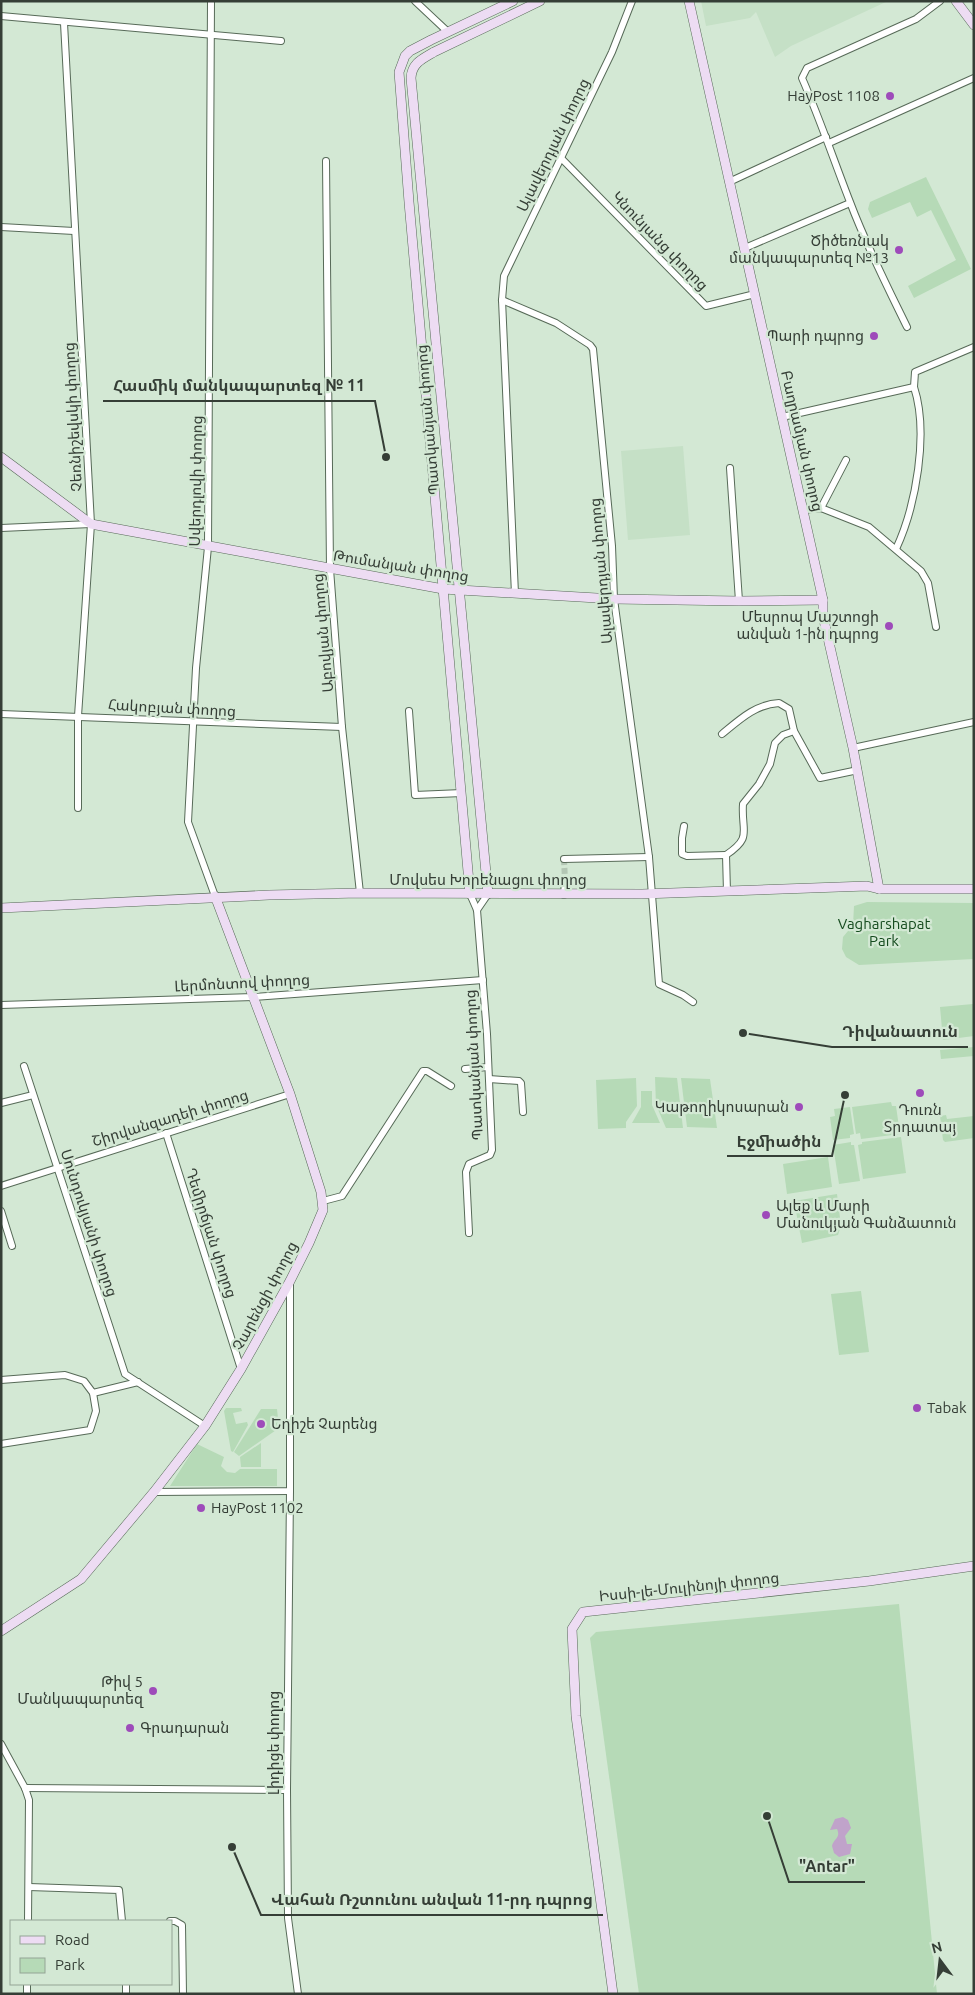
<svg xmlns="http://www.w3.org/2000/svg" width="975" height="1995" viewBox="0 0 975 1995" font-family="Ubuntu,'Noto Sans Armenian',sans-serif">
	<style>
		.built { fill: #c5e0c6 }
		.green { fill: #b6dab7 }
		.water { fill: #c0a3ca }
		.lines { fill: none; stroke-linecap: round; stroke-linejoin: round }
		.street-tunnel { stroke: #b3c6b4; stroke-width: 6; stroke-dasharray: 6 3; stroke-linecap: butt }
		.street-casing { stroke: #576a58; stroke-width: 8 }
		.secondary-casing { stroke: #576a58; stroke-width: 10 }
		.street { stroke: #fff; stroke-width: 6 }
		.secondary { stroke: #eddcf3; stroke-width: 9 }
		.poi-dot { fill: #9e4bba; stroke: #d3e8d4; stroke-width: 2 }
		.labels { text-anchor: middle; stroke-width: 4.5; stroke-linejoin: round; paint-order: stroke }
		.poi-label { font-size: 15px; fill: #353e36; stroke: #d3e8d4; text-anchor: end }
		.street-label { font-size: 15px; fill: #353e36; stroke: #d3e8d4 }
		.park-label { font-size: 15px; fill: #154b1e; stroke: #d3e8d4 }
		.leader { fill: none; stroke: #353e36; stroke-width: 2 }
		.callout-dot { fill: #353e36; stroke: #d3e8d4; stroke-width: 2 }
		.callout-label { font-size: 16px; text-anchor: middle; font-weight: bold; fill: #353e36; stroke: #d3e8d4; stroke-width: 4.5; stroke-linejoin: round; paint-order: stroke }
	</style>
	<rect width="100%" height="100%" fill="#d3e8d4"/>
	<g class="built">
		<polygon points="701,1 888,1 791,46 775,57 756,12 750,18 706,26"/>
		<polygon points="683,446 690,535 628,540 621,451"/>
	</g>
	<g class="green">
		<polygon points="926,177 971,269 914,298 908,286 956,260 931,210 917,217 910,202 872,218 868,209 870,202"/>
		<polygon points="867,902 974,903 974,959 859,965 846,957 842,949 843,937 853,925 854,906"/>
		<polygon points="973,1004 974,1036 943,1040 940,1007"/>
		<polygon points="974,1047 974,1056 941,1059 940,1050"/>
		<polygon points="655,1077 677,1078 683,1128 666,1128 656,1105"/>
		<polygon points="636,1078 637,1106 626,1122 626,1128 598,1129 596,1080"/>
		<polygon points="681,1078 710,1079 717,1128 687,1127"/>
		<polygon points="641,1091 652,1091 652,1105 660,1123 632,1123 641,1107"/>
		<polygon points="891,1102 892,1106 896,1106 900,1134 861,1139 860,1133 856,1134 852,1107"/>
		<polygon points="850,1107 854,1134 850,1135 850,1138 833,1140 830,1117 835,1116 834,1109"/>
		<polygon points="946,1115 947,1119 974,1116 974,1138 945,1142 943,1140 940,1116"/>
		<polygon points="901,1137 906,1173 863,1179 858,1145 862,1144 862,1142"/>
		<polygon points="851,1142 851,1145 854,1145 860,1181 839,1184 833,1145"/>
		<polygon points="828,1157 832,1187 787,1194 783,1164"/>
		<polygon points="837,1194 841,1226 838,1235 802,1243 794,1201"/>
		<polygon points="861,1291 869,1352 839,1355 831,1294"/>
		<polygon points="226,1408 241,1408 242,1411 233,1413 236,1424 247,1422 248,1425 233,1452 231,1451 224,1411"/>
		<polygon points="261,1409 277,1409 279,1428 239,1456 234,1452"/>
		<polygon points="261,1443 261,1467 241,1467 240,1457"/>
		<polygon points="197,1444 224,1457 221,1466 227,1472 235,1473 240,1469 277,1469 277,1486 170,1486"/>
		<polygon points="899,1604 937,1994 639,1994 590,1638 596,1632"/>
	</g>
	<path class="water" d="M843,1817L848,1820L851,1828L845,1836L847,1844H852L850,1854L839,1857L834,1853L832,1846C834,1838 841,1838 837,1829L830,1830L835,1819Z"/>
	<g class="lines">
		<polyline class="street-tunnel" points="564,859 565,881"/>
		<g class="street-casing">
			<g id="street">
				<polyline points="211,1 208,547 196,668 188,822 215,896"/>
				<polyline points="415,1 448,32"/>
				<polyline points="1,16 281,41"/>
				<polyline points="64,23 91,524 78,716 78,808"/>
				<polyline points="829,143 974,78"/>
				<polyline points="561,158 706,306 755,294"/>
				<polyline points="326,161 330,569 342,727 360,893"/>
				<polyline points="729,182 826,137"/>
				<polyline points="1,227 74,231"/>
				<polyline points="745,248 850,203"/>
				<polyline points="502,300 556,323 590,345 593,349 612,546 614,599 649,857 659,984 683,995 693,1002"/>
				<path d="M907,327C887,286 866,245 850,202C834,161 820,119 802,78L807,68L916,19L940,1"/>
				<polyline points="782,417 914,387 915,372 974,347"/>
				<polyline points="730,468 739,601"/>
				<polyline points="821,508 846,460"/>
				<polyline points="803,510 821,508 869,527 921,571 928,583 936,627"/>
				<polyline points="1,528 91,524"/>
				<path d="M896,549C916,506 929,433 914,387"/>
				<polyline points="515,594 502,300 504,276 612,52 632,1"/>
				<polyline points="409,711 415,795 462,793"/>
				<polyline points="1,714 342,727"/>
				<path d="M722,734C739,720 756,704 779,703L789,709L794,731L820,778L858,770"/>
				<polyline points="853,748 974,722"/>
				<polyline points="684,826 682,838 682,854 687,856 726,855"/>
				<polyline points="564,859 649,857"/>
				<path d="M727,892L726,855C753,837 741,832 743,804L759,784L770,764L775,743L783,735L794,731"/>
				<polyline points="564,895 565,881"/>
				<polyline points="477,910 488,894"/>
				<polyline points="1,1005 253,997 483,980"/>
				<polyline points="24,1066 125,1374 205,1426"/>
				<polyline points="465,1069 488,1067"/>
				<polyline points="489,1079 519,1081 521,1083 523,1112"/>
				<polyline points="1,1103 33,1095"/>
				<polyline points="166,1133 241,1369"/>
				<polyline points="1,1186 290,1094"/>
				<polyline points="323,1201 342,1196 423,1071 427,1071 451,1086"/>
				<polyline points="1,1211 12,1246"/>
				<polyline points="469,1233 466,1172 469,1164 490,1155 492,1150 487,1034 477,910 470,894"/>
				<polyline points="1,1380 65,1375 84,1381 93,1393 138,1382"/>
				<polyline points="1,1444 90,1430 96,1411 93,1393"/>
				<polyline points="290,1491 287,1790 288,1918 298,1994"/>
				<polyline points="154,1492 290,1491 290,1283"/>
				<polyline points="1,1744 25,1788 29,1800 28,1921"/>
				<polyline points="25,1788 287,1790"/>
				<polyline points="29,1887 119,1890 122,1921"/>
				<polyline points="170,1921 175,1921 182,1925 183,1994"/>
				<polyline points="27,1994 27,1984"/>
				<polyline points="126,1994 126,1984"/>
			</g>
		</g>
		<g class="secondary-casing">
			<g id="secondary">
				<polyline points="689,1 823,600 823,616 853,748 879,889"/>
				<polyline points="956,1 974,25"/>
				<polyline points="1,457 91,524 443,589 614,599 739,601 823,600"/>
				<polyline points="470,894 409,202 399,72 405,56 410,51 431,40 513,1"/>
				<path d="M488,894L411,78C412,63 422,59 434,52L540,1"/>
				<polyline points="1,908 269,895 360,893 642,894 867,886 879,889 974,889"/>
				<polyline points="1,1631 81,1579 154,1492 205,1426 241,1369 290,1281 309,1243 323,1210 321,1192 290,1094 215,896"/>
				<polyline points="613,1994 576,1716 572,1629 583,1612 869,1581 974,1566"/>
			</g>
		</g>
		<use href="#street" class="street"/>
		<use href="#secondary" class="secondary"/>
	</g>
	<g class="poi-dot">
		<circle cx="890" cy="96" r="5"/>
		<circle cx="899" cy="250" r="5"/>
		<circle cx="874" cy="336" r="5"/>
		<circle cx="889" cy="626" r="5"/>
		<circle cx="920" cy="1093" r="5"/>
		<circle cx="799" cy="1107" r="5"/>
		<circle cx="766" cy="1215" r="5"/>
		<circle cx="917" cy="1408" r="5"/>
		<circle cx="261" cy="1424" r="5"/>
		<circle cx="201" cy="1508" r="5"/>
		<circle cx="153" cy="1691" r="5"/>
		<circle cx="130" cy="1728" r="5"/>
	</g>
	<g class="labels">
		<g class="poi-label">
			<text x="880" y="101">HayPost 1108</text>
			<text x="889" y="246">Ծիծեռնակ<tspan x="889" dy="17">մանկապարտեզ №13</tspan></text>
			<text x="864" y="341">Պարի դպրոց</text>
			<text x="879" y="622">Մեսրոպ Մաշտոցի<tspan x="879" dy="17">անվան 1-ին դպրոց</tspan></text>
			<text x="789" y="1112">Կաթողիկոսարան</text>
			<text x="920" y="1115" text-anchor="middle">Դուռն<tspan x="920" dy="17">Տրդատայ</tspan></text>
			<text x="776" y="1211" text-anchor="start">Ալեք և Մարի<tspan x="776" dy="17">Մանուկյան Գանձատուն</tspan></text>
			<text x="927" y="1413" text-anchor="start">Tabak</text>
			<text x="271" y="1429" text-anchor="start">Եղիշե Չարենց</text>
			<text x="211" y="1513" text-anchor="start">HayPost 1102</text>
			<text x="143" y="1687">Թիվ 5<tspan x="143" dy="17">Մանկապարտեզ</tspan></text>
			<text x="140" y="1733" text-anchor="start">Գրադարան</text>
		</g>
		<g class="street-label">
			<text transform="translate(553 145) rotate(-64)" y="5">Ալավերդյան փողոց</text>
			<text transform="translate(660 241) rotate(46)" y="5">Կնունյանց փողոց</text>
			<text transform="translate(73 417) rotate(-93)" y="5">Չեռնիշեվսկի փողոց</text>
			<text transform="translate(428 420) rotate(-95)" y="5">Պատկանյան փողոց</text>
			<text transform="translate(802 441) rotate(77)" y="5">Բաղրամյան փողոց</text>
			<text transform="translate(196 481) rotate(-89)" y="5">Սվերդլովի փողոց</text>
			<text transform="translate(401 566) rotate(9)" y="5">Թումանյան փողոց</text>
			<text transform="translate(601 571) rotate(-95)" y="5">Ալավերդյան փողոց</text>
			<text transform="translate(323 633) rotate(-95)" y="5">Աբովյան փողոց</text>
			<text transform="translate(172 708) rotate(3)" y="5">Հակոբյան փողոց</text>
			<text x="488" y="885">Մովսես Խորենացու փողոց</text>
			<text transform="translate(242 983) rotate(-3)" y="5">Լերմոնտով փողոց</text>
			<text transform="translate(474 1065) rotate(-93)" y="5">Պատկանյան փողոց</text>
			<text transform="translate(170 1118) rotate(-17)" y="5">Շիրվանզադեի փողոց</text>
			<text transform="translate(89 1223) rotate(72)" y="5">Սունդուկյանի փողոց</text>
			<text transform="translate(211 1233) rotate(72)" y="5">Դեմիրճյան փողոց</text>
			<text transform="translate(265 1296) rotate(-62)" y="5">Չարենցի փողոց</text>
			<text transform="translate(689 1587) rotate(-6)" y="5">Իսսի-լե-Մուլինոյի փողոց</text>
			<text transform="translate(274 1743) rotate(-90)" y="5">Լիդիցե փողոց</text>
		</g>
		<g class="park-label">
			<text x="884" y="929">Vagharshapat<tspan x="884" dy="17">Park</tspan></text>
		</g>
	</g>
	<path class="leader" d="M386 457L375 401H103M743 1033L832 1047H968M845 1095L832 1156H727M767 1816L789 1882H865M232 1847L261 1915H603"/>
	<g class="callout-dot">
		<circle cx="386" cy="457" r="5"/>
		<circle cx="743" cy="1033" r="5"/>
		<circle cx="845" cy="1095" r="5"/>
		<circle cx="767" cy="1816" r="5"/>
		<circle cx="232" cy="1847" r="5"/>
	</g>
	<g class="callout-label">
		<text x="239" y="391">Հասմիկ մանկապարտեզ № 11</text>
		<text x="900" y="1037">Դիվանատուն</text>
		<text x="779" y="1147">Էջմիածին</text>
		<text x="827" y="1872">"Antar"</text>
		<text x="432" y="1905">Վահան Ռշտունու անվան 11-րդ դպրոց</text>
	</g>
	<rect width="975" height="1995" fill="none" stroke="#353e36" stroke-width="5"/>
	<rect x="10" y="1920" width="162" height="65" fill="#d3e8d4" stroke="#94a495"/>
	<rect x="20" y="1936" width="25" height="8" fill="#eddcf3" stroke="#94a495"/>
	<text x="55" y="1945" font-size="15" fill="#353e36">Road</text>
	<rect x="20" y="1958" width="25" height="15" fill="#b6dab7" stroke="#94a495"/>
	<text x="55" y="1970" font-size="15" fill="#353e36">Park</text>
	<g transform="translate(940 1960) rotate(345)" stroke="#d3e8d4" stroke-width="4" paint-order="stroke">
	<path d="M0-4L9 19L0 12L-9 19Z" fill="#353e36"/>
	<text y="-8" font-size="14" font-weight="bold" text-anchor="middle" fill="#353e36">N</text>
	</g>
</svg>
